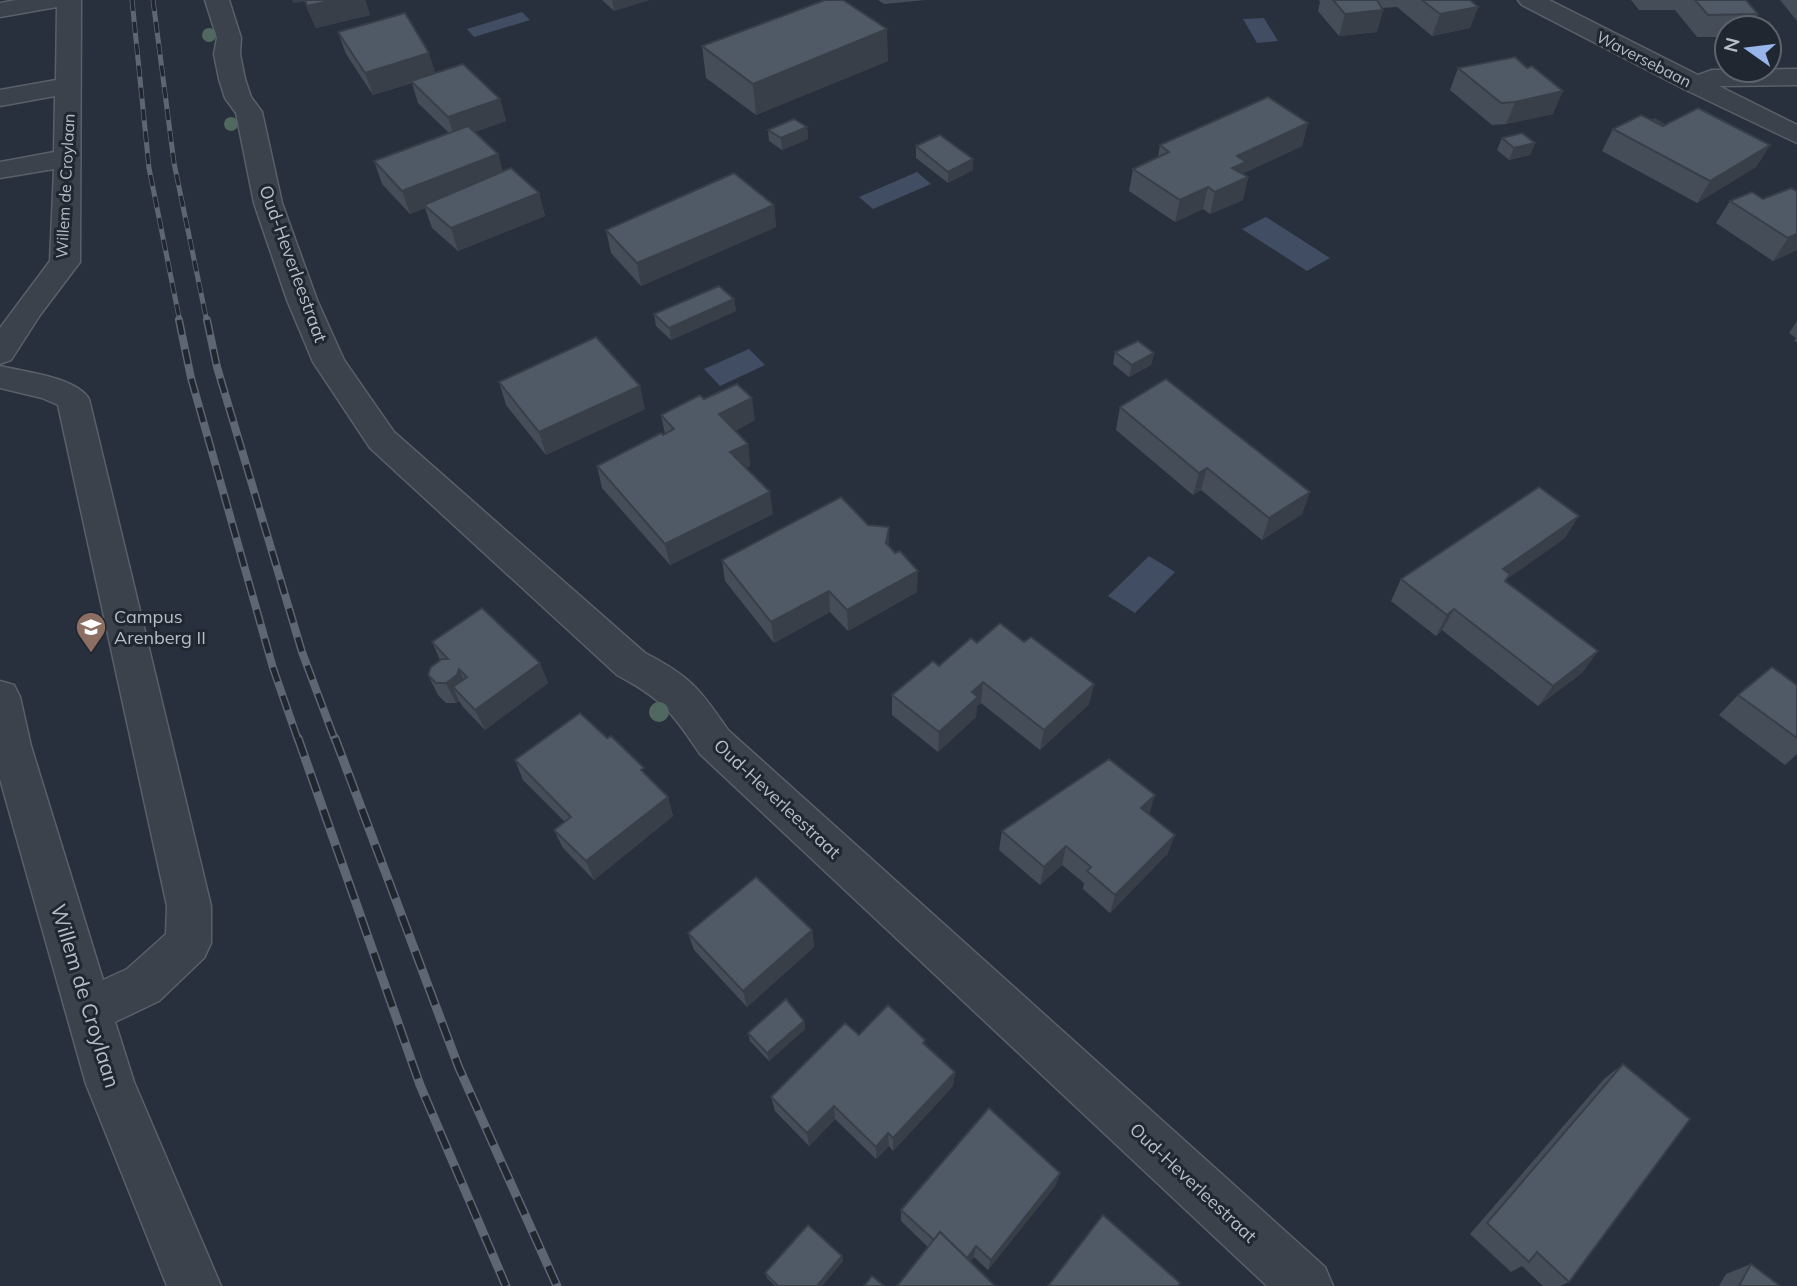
<svg xmlns="http://www.w3.org/2000/svg" width="1797" height="1286" viewBox="0 0 1797 1286" font-family="Mulish,sans-serif">
	<style>
		.water { fill: #404d63 }
		.lines { fill: none; stroke-linecap: round; stroke-linejoin: round }
		.minor-casing { stroke: #59606a; stroke-width: 3 }
		.minor { fill: #3b424c; fill-rule: evenodd }
		.rail-far2-casing { stroke: #5e6673; stroke-width: 5 }
		.rail-far1-casing { stroke: #5e6673; stroke-width: 8 }
		.rail-casing { stroke: #5e6673; stroke-width: 9 }
		.rail-far2 { stroke: #202731; stroke-width: 3.5; stroke-dasharray: 11; stroke-linecap: butt }
		.rail-far1 { stroke: #202731; stroke-width: 5; stroke-dasharray: 15; stroke-linecap: butt }
		.rail { stroke: #202731; stroke-width: 6; stroke-dasharray: 19; stroke-linecap: butt }
		.tree { fill: #50685f }
		.wall { fill: #454d59 }
		.shaded-wall { fill: #383f48 }
		.building { fill: #505a67; stroke: #383f48; stroke-width: 2 }
		.labels { text-anchor: middle; stroke-width: 6; stroke-linejoin: round; paint-order: stroke }
		.far-street-label { font-size: 16px; fill: #b7bdc7; stroke: #202731 }
		.street-label { font-size: 18px; fill: #b7bdc7; stroke: #202731 }
		.poi-label { font-size: 18px; fill: #b7bdc7; stroke: #202731; text-anchor: start }
		.near-street-label { font-size: 21px; fill: #b7bdc7; stroke: #202731 }
	</style>
	<rect width="100%" height="100%" fill="#27303c"/>
	<g class="water">
		<polygon points="522,12 530,20 474,37 467,29"/>
		<polygon points="1264,18 1278,41 1257,43 1243,19"/>
		<polygon points="917,172 931,184 873,209 859,197"/>
		<polygon points="1266,217 1330,258 1307,271 1242,229"/>
		<polygon points="749,349 765,365 720,386 704,369"/>
		<polygon points="1149,556 1175,572 1135,613 1108,596"/>
	</g>
	<g class="lines">
		<g class="minor-casing">
			<g id="minor">
				<polygon points="16,0 81,0 80,262 40,315 11,360 0,364 0,328 50,261 54,169 0,178 0,162 54,152 55,96 0,106 0,90 56,80 57,7 0,17 0,3"/>
				<path d="M205,0H229L241,38L240,54L245,79L251,97L262,112L282,203L317,300L344,360L394,432L645,653C690,676 700,689 728,730L1325,1267L1333,1286H1267L700,754C672,712 662,699 617,675L370,448L313,362L287,300L254,203L236,113L225,98L219,79L214,54L217,38Z"/>
				<polygon points="1518,0 1549,0 1698,75 1712,70 1797,69 1797,85 1719,86 1797,125 1797,143 1686,90 1522,5"/>
				<path d="M0,366C24,372 76,377 89,399L211,906V943L204,958L159,1001L115,1022L134,1082L221,1286H167L86,1084L0,779V681L14,685L20,697L31,746L103,980L127,969L166,934L167,906L58,405L42,398L0,388Z"/>
			</g>
		</g>
		<use href="#minor" class="minor"/>
		<g class="rail-far2-casing">
			<g id="rail-far2">
				<polyline points="132,0 149,168 180,322"/>
				<polyline points="153,0 174,163 207,322"/>
			</g>
		</g>
		<g class="rail-far1-casing">
			<g id="rail-far1">
				<polyline points="179,320 191,378 273,668 298,740"/>
				<polyline points="207,320 217,367 302,652 335,740"/>
			</g>
		</g>
		<g class="rail-casing">
			<g id="rail">
				<polyline points="298,738 420,1085 506,1286"/>
				<polyline points="335,738 459,1068 557,1286"/>
			</g>
		</g>
		<use href="#rail-far2" class="rail-far2"/>
		<use href="#rail-far1" class="rail-far1"/>
		<use href="#rail" class="rail"/>
	</g>
	<g class="tree">
		<circle cx="209" cy="35" r="7"/>
		<circle cx="231" cy="124" r="7"/>
		<circle cx="659" cy="712" r="10"/>
	</g>
	<g class="wall">
		<polygon points="292,0 365,0 370,15 316,28 304,1 294,3"/>
		<polygon points="602,0 649,0 614,11"/>
		<polygon points="878,0 926,0 884,4"/>
		<polygon points="1319,0 1470,0 1478,7 1470,28 1432,36 1397,7 1382,8 1383,10 1377,32 1339,36 1318,11 1320,2"/>
		<polygon points="1631,0 1746,0 1758,14 1751,28 1727,28 1727,37 1697,37 1675,10 1639,10"/>
		<polygon points="1780,0 1797,0 1797,21"/>
		<polygon points="338,32 500,99 506,121 475,132 498,154 503,172 539,193 545,216 458,251 432,228 425,208 410,214 382,184 374,161 449,133 418,103 412,83 373,95 346,54"/>
		<polygon points="702,46 888,61 756,115 706,78"/>
		<polygon points="1458,68 1553,114 1506,124 1492,125 1450,90"/>
		<polygon points="1652,120 1665,125 1770,145 1756,167 1697,203 1602,151 1613,129"/>
		<polygon points="1308,123 1302,146 1244,173 1243,174 1248,177 1243,200 1210,214 1203,209 1175,222 1129,191 1133,169 1158,157 1160,145"/>
		<polygon points="807,127 808,139 782,150 769,141 768,130"/>
		<polygon points="1502,138 1535,143 1530,155 1509,160 1497,150"/>
		<polygon points="916,146 973,170 948,183 916,158"/>
		<polygon points="1797,191 1797,250 1773,261 1716,223 1730,201 1763,199"/>
		<polygon points="774,205 776,227 641,286 611,253 606,230"/>
		<polygon points="734,299 736,311 671,340 656,326 654,314"/>
		<polygon points="1797,321 1797,342 1794,341 1796,338 1789,333"/>
		<polygon points="1115,352 1154,353 1151,365 1129,377 1113,364"/>
		<polygon points="499,382 645,409 546,455 506,405"/>
		<polygon points="704,399 755,420 735,431 748,444 750,466 746,468 773,514 670,565 602,488 597,466 665,434 661,415"/>
		<polygon points="1120,407 1310,492 1302,514 1262,540 1201,490 1193,495 1116,430"/>
		<polygon points="868,525 889,527 889,547 917,592 848,631 830,612 774,643 725,581 722,560"/>
		<polygon points="1565,538 1507,579 1506,582 1583,672 1538,706 1442,630 1436,636 1391,601 1401,579"/>
		<polygon points="432,642 540,663 548,683 485,730 463,707 459,701 456,703 446,703 438,695 428,675 440,660"/>
		<polygon points="1024,642 1094,684 1089,704 1040,750 981,703 977,706 976,717 938,752 892,715 892,695 977,643"/>
		<polygon points="1797,685 1797,754 1785,765 1719,715 1738,695"/>
		<polygon points="515,760 647,776 668,797 673,816 594,880 563,848 554,830 565,822 523,780"/>
		<polygon points="1149,815 1168,853 1110,913 1083,889 1084,883 1062,865 1040,885 999,850 1002,831"/>
		<polygon points="812,930 814,947 747,1007 694,950 688,933"/>
		<polygon points="804,1021 805,1029 769,1061 750,1041 748,1033"/>
		<polygon points="859,1035 925,1040 925,1045 955,1072 953,1086 893,1151 889,1146 876,1159 835,1119 809,1146 775,1111 771,1097"/>
		<polygon points="1623,1064 1569,1282 1560,1286 1543,1286 1522,1266 1511,1272 1470,1234 1604,1079"/>
		<polygon points="1056,1185 988,1270 974,1257 970,1261 928,1247 901,1221 901,1210"/>
		<polygon points="842,1256 843,1261 822,1286 775,1286 767,1278 765,1273"/>
		<polygon points="1751,1264 1780,1286 1719,1286 1726,1274"/>
	</g>
	<g class="shaded-wall">
		<polygon points="292,0 304,0 304,1 294,3"/>
		<polygon points="334,0 365,0 370,15 316,28 307,6"/>
		<polygon points="612,0 649,0 614,11"/>
		<polygon points="1478,7 1470,28 1432,36 1440,14"/>
		<polygon points="1383,10 1377,32 1339,36 1345,14"/>
		<polygon points="887,29 888,61 756,115 753,84"/>
		<polygon points="429,53 436,75 411,81 412,83 373,95 365,73"/>
		<polygon points="1563,91 1553,114 1506,124 1515,102"/>
		<polygon points="500,99 506,121 455,139 448,117"/>
		<polygon points="1308,123 1302,146 1244,173 1242,180 1248,177 1243,200 1210,214 1215,192 1237,156"/>
		<polygon points="807,127 808,139 782,150 781,138"/>
		<polygon points="1535,143 1530,155 1509,160 1514,148"/>
		<polygon points="1770,145 1756,167 1697,203 1710,181"/>
		<polygon points="498,154 504,176 424,205 425,208 410,214 402,191"/>
		<polygon points="973,159 973,170 948,183 948,172"/>
		<polygon points="1208,187 1203,209 1175,222 1180,200"/>
		<polygon points="539,193 545,216 458,251 451,228"/>
		<polygon points="774,205 776,227 641,286 637,263"/>
		<polygon points="1797,234 1797,250 1773,261 1788,238"/>
		<polygon points="734,299 736,311 671,340 669,328"/>
		<polygon points="1154,353 1151,365 1129,377 1132,365"/>
		<polygon points="640,386 645,409 546,455 539,432"/>
		<polygon points="752,398 755,420 723,437 719,414"/>
		<polygon points="748,444 750,466 734,474 730,452"/>
		<polygon points="1207,468 1201,490 1193,495 1199,473"/>
		<polygon points="770,492 773,514 670,565 665,544"/>
		<polygon points="1310,492 1302,514 1262,540 1269,518"/>
		<polygon points="1579,516 1565,538 1507,579 1498,596 1503,569"/>
		<polygon points="889,527 889,549 886,543"/>
		<polygon points="918,571 917,592 848,631 847,610"/>
		<polygon points="829,591 830,612 774,643 771,622"/>
		<polygon points="1454,609 1442,630 1436,636 1447,615"/>
		<polygon points="1598,651 1583,672 1538,706 1553,686"/>
		<polygon points="540,663 548,683 485,730 475,710"/>
		<polygon points="459,669 468,689 453,687 459,701 456,703 446,683"/>
		<polygon points="983,682 981,703 977,706 976,717 938,752 939,732 972,692"/>
		<polygon points="1094,684 1089,704 1040,750 1044,730"/>
		<polygon points="1155,795 1149,815 1141,808"/>
		<polygon points="668,797 673,816 594,880 586,861"/>
		<polygon points="1175,835 1168,853 1110,913 1115,895"/>
		<polygon points="1066,846 1062,865 1040,885 1044,867"/>
		<polygon points="812,930 814,947 747,1007 743,991"/>
		<polygon points="804,1021 805,1029 769,1061 767,1053"/>
		<polygon points="955,1072 953,1086 893,1151 893,1138"/>
		<polygon points="834,1106 835,1119 809,1146 807,1133"/>
		<polygon points="888,1133 889,1146 876,1159 876,1147"/>
		<polygon points="1060,1173 1056,1185 988,1270 991,1260"/>
		<polygon points="976,1246 974,1257 963,1272 965,1262"/>
		<polygon points="842,1256 843,1261 822,1286 817,1286"/>
	</g>
	<g class="building">
		<polygon points="305,0 334,0 307,6"/>
		<polygon points="825,0 843,0 887,29 753,84 702,46"/>
		<polygon points="1333,0 1377,0 1383,10 1345,14"/>
		<polygon points="1422,0 1470,0 1478,7 1440,14"/>
		<polygon points="1695,0 1746,0 1758,14 1708,15"/>
		<polygon points="405,13 429,53 365,73 338,32"/>
		<polygon points="1515,57 1527,68 1532,66 1563,91 1515,102 1501,103 1458,68"/>
		<polygon points="463,64 500,99 448,117 411,81"/>
		<polygon points="1268,97 1308,123 1237,156 1246,162 1232,168 1248,177 1215,192 1208,187 1180,200 1133,169 1169,152 1160,145"/>
		<polygon points="1698,108 1770,145 1710,181 1613,129 1641,115 1663,126"/>
		<polygon points="794,119 807,127 781,138 768,130"/>
		<polygon points="1655,119 1665,125 1663,126 1652,120"/>
		<polygon points="468,126 498,154 402,191 374,161"/>
		<polygon points="1522,133 1535,143 1514,148 1502,138"/>
		<polygon points="940,135 973,159 948,172 916,146"/>
		<polygon points="511,168 539,193 451,228 424,205"/>
		<polygon points="734,173 774,205 637,263 606,230"/>
		<polygon points="1791,188 1797,191 1797,234 1788,238 1730,201 1752,192 1763,199"/>
		<polygon points="719,286 734,299 669,328 654,314"/>
		<polygon points="596,337 640,386 539,432 499,382"/>
		<polygon points="1138,341 1154,353 1132,365 1115,352"/>
		<polygon points="1166,379 1310,492 1269,518 1207,468 1199,473 1120,407"/>
		<polygon points="737,384 752,398 719,414 748,444 730,452 770,492 665,544 597,466 661,433 663,435 674,429 661,415 700,395 704,399"/>
		<polygon points="1539,487 1579,516 1503,569 1510,574 1505,581 1598,651 1553,686 1454,609 1447,615 1401,579"/>
		<polygon points="841,497 868,525 889,527 886,543 895,553 900,551 918,571 847,610 829,591 771,622 722,560"/>
		<polygon points="482,608 540,663 475,710 453,687 467,677 459,669 457,675 446,683 436,683 428,675 431,667 442,659 448,659 432,642"/>
		<polygon points="1000,623 1024,642 1031,637 1094,684 1044,730 983,682 972,692 978,697 939,732 892,695 933,661 939,666 971,638 977,643"/>
		<polygon points="1772,667 1797,685 1797,738 1738,695"/>
		<polygon points="580,713 607,738 611,736 644,768 641,770 668,797 586,861 554,830 571,817 515,760"/>
		<polygon points="1109,759 1155,795 1141,808 1175,835 1115,895 1087,871 1091,867 1066,846 1044,867 1002,831"/>
		<polygon points="756,877 812,930 743,991 688,933"/>
		<polygon points="786,999 804,1021 767,1053 748,1033"/>
		<polygon points="888,1005 925,1040 923,1043 955,1072 893,1138 888,1133 876,1147 834,1106 807,1133 771,1097 845,1023 859,1035"/>
		<polygon points="1623,1064 1690,1119 1569,1282 1537,1252 1529,1262 1487,1223"/>
		<polygon points="989,1108 1060,1173 991,1260 976,1246 967,1258 940,1232 934,1240 901,1210"/>
		<polygon points="1103,1215 1180,1283 1178,1286 1048,1286"/>
		<polygon points="808,1225 842,1256 817,1286 778,1286 765,1273"/>
		<polygon points="940,1232 995,1286 897,1286"/>
		<polygon points="1751,1264 1780,1286 1739,1286"/>
		<polygon points="872,1276 884,1286 864,1286"/>
	</g>
	<defs>
		<g id="university-pin" transform="scale(1.575)"><path d="M0 17L-7.5 6A9.5 9.5 0 1 1 7.5 6Z" fill="#8d6e63" stroke="#202731"/><path d="M0-5L7-2L0 1L-7-2ZM-4 1L0 2.5L4 1V4Q0 6-4 4Z" fill="#fff"/></g>
	</defs>
	<g fill-rule="evenodd">
		<use href="#university-pin" x="91" y="627"/>
	</g>
	<g class="labels">
		<g class="far-street-label">
			<text transform="translate(1644 59) rotate(27)" y="6">Waversebaan</text>
			<text transform="translate(65 186) rotate(-87)" y="6">Willem de Croylaan</text>
		</g>
		<g class="street-label">
			<text transform="translate(293 264) rotate(70)" y="6">Oud-Heverleestraat</text>
			<text transform="translate(777 799) rotate(43)" y="6">Oud-Heverleestraat</text>
			<text transform="translate(1193 1183) rotate(43)" y="6">Oud-Heverleestraat</text>
		</g>
		<g class="poi-label">
			<text x="114" y="623">Campus<tspan x="114" dy="21">Arenberg II</tspan></text>
		</g>
		<g class="near-street-label">
			<text transform="translate(85 996) rotate(73)" y="7">Willem de Croylaan</text>
		</g>
	</g>
	<g transform="translate(1748 49) rotate(284)"><circle r="33" fill="#202731" stroke="#5c636d" stroke-width="2"/>
	<path d="M0-5L12 26L0 18L-12 26Z" fill="#98b5ec"/>
	<text y="-10" font-size="19" font-weight="bold" text-anchor="middle" fill="#b7bdc7">N</text>
	</g>
</svg>
